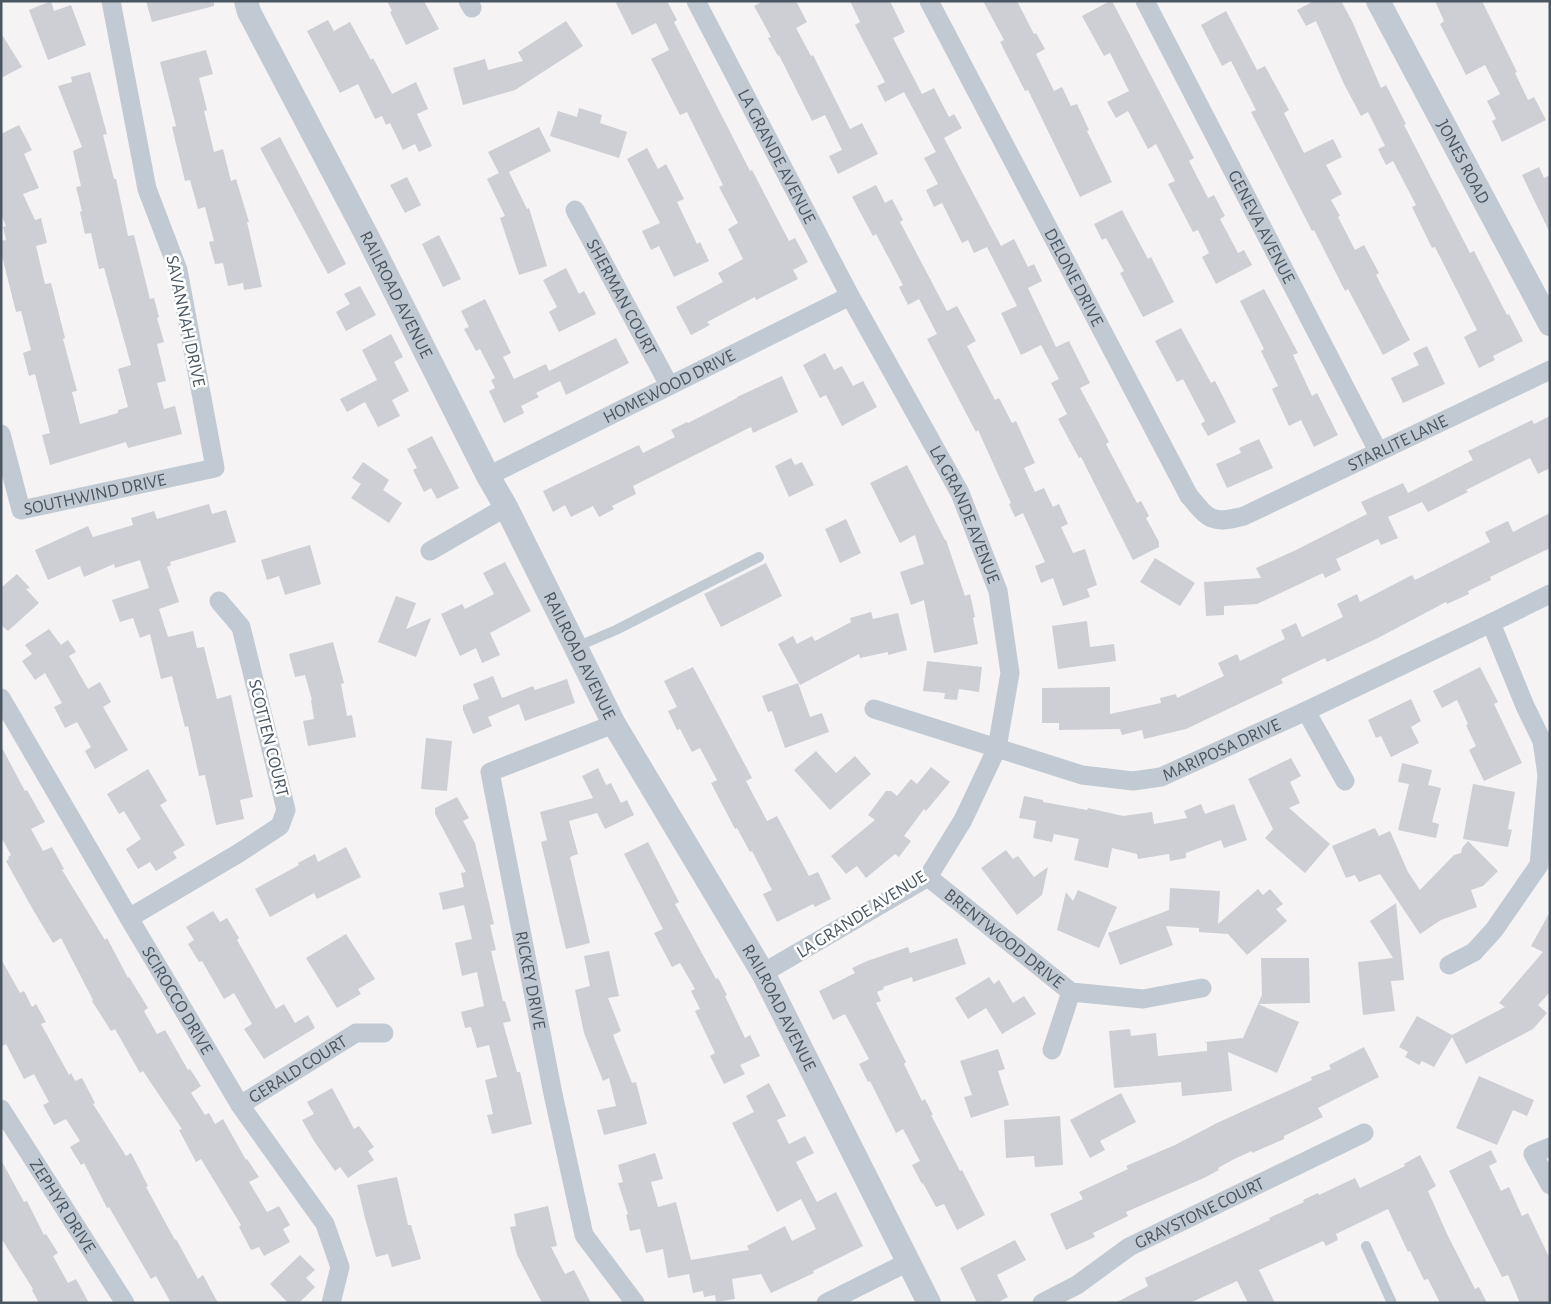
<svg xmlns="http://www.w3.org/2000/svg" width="1551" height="1304" viewBox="0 0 1551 1304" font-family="'Alegreya Sans',sans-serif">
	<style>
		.building { fill: #cdcfd5 }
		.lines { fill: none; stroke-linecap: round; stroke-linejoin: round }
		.service { stroke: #c1cad2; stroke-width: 10 }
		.minor { stroke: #c1cad2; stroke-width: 19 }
		.tertiary { stroke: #c1cad2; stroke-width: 24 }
		.labels { text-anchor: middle; stroke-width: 5; stroke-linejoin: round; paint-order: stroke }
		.street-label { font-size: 18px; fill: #4a5661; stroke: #fff }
	</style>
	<rect width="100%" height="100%" fill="#f5f3f3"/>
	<g class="building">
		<polygon points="51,1 54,11 71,5 86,45 48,60 29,10"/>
		<polygon points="146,1 214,1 214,6 152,22"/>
		<polygon points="387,1 424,1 439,29 406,45 390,12 392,11"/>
		<polygon points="615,1 667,1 677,20 674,22 750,171 752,170 789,241 795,238 808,262 793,270 798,279 756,300 755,297 707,322 710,325 691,335 676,307 723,282 718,273 743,259 728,229 738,223 719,187 723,185 687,112 680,115 651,59 669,50 656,23 632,35"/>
		<polygon points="763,1 796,1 807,22 796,28 811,56 813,55 850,129 862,123 878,154 838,174 829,156 842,150 825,115 812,121 779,55 778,56 768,38 771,37 754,6"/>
		<polygon points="850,1 890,1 905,32 893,38 922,94 934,88 949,117 954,114 962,128 944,138 1001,246 1014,239 1028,267 1034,264 1042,281 1028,288 1056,347 1069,341 1090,383 1080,388 1109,442 1106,444 1137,503 1141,501 1149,516 1146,518 1159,542 1159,547 1133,560 1081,457 1079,458 1058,419 1067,414 1051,383 1059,379 1041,345 1021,355 1001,313 1017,306 987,247 974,253 968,240 962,243 942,203 934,207 926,190 938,184 924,158 936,152 904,92 885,102 877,86 885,82 855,25 860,22"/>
		<polygon points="983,1 1017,1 1034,34 1036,33 1045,49 1036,54 1054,91 1062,87 1071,106 1077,104 1089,130 1087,131 1112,182 1080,197 1028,90 1025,91 1000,42 1004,40"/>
		<polygon points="1110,1 1112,1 1194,158 1189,161 1208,198 1214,195 1225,216 1220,219 1238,253 1244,250 1252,265 1216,284 1202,257 1209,253 1198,230 1193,232 1168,184 1175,181 1156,144 1148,149 1128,111 1116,118 1107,102 1129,91 1110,53 1104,56 1082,16"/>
		<polygon points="1314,1 1341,1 1352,21 1381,88 1386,85 1406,124 1404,125 1470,253 1474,251 1507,315 1509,314 1523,341 1493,356 1495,360 1479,368 1464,337 1477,330 1435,247 1432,248 1412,207 1416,205 1393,161 1386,165 1378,149 1385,146 1368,112 1361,116 1344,84 1316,21 1306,26 1297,10"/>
		<polygon points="1435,1 1482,1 1517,72 1515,73 1528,100 1534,97 1546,120 1502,142 1492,121 1496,119 1487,101 1500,94 1485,65 1466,75 1440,24 1444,21"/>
		<polygon points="1226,11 1257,70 1265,66 1289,110 1284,113 1304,153 1333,139 1342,157 1326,165 1342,194 1331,200 1340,216 1338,217 1355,250 1364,245 1379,273 1376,275 1410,340 1383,355 1348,289 1345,291 1314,230 1312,231 1251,112 1256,110 1231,61 1222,66 1201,25"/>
		<polygon points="328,20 334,31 350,22 371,60 373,58 392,94 416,82 428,109 417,114 432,146 419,152 415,144 403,150 390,123 386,125 382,116 375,119 358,84 340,93 307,31"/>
		<polygon points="566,21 583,46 515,90 463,105 453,68 485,59 488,70 523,61 518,52"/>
		<polygon points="1,33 22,67 1,78"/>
		<polygon points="206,50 213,74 199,78 207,110 204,111 214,152 223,149 231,181 236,179 249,222 247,222 262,287 244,290 243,283 228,286 223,263 215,264 209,242 214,241 205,207 198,209 190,180 185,181 172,127 176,126 160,62"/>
		<polygon points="90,72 107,134 103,135 114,179 116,179 128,236 134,235 150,299 154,298 159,317 157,318 164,342 157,344 166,381 157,383 164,409 175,406 182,434 128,448 126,442 50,465 42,435 50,433 35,374 29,376 23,353 31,350 21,311 16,312 1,252 1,241 6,240 3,227 6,226 1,214 1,134 19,125 32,150 24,154 39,188 23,194 35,220 41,218 47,243 36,246 45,284 51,283 65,338 63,339 77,391 72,392 80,424 118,413 118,410 128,407 118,369 131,365 104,268 99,269 91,233 85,234 80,212 82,211 76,187 81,186 73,151 82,147 58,86 72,82 71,77"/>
		<polygon points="579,108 602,115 600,123 627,132 619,158 550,136 558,111 577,117"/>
		<polygon points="539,127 551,151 509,172 527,209 529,208 547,266 519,275 500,218 505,216 487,179 499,173 488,152"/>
		<polygon points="280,137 346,264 328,274 260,148"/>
		<polygon points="647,148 658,169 666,164 684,199 677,202 697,244 700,242 709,261 674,277 659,246 651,250 642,231 660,223 627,159"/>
		<polygon points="1539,167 1544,178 1550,175 1550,233 1522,175"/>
		<polygon points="407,177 421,205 405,213 390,185"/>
		<polygon points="876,185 885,203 892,199 903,220 900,222 947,311 957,306 976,341 967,346 995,400 999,398 1012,423 1016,421 1035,463 1024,468 1035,492 1044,488 1053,507 1059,504 1068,524 1061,527 1073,553 1085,549 1097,585 1087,589 1090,597 1063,606 1053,578 1041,583 1035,566 1045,562 1023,513 1015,517 1009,504 1011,503 978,430 976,432 927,339 937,334 919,299 908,305 899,287 903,285 876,234 873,236 852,197"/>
		<polygon points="1122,210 1148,259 1151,257 1174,302 1143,317 1120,273 1124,271 1106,238 1102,240 1094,224"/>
		<polygon points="439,235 461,279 443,287 422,244"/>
		<polygon points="566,268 579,294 584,291 596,314 559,332 549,312 557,307 543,280"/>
		<polygon points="360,286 376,315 346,331 336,312 350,304 344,294"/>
		<polygon points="1264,289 1298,353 1293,355 1312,396 1317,393 1338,435 1314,447 1301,420 1289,426 1272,389 1278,386 1261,351 1264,349 1240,301"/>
		<polygon points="485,299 511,353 503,357 514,379 546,364 549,371 616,338 629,363 566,395 560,381 536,393 539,397 521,406 524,413 504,423 489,391 495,388 491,380 495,378 480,349 476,351 464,329 469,327 461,311"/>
		<polygon points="1181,328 1211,383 1215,381 1236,422 1208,436 1201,424 1205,421 1183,379 1177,382 1155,341"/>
		<polygon points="391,334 403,357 394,362 409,391 392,400 400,416 378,427 365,402 347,412 340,399 377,380 362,350"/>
		<polygon points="1427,346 1445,384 1403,403 1391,378 1419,365 1413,353"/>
		<polygon points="825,353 834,370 842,366 853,386 863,381 877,407 842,426 826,395 820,398 803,365"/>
		<polygon points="782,376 798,412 753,433 751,427 633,486 636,494 612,506 614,509 599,517 593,506 571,517 565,505 553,512 543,491 639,445 643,453 675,437 671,430 687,422 688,423 737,398 737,397"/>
		<polygon points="1550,416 1550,468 1538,474 1530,458 1466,490 1468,492 1428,512 1422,502 1388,517 1398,538 1381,545 1378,539 1336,559 1341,570 1325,578 1323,573 1257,604 1224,606 1224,615 1206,616 1204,582 1261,578 1256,568 1296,550 1367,514 1361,502 1403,483 1408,493 1473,460 1468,451 1532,420 1534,424"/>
		<polygon points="432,436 459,488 437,499 431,488 424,492 413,470 417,468 407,449"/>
		<polygon points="1259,439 1273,468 1227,488 1216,464 1241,453 1239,448"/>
		<polygon points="791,458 795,465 802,462 814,485 789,497 775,466"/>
		<polygon points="363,462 389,480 383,490 402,503 389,523 351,498 361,484 352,478"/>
		<polygon points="907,465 945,540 946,540 965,596 970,594 975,617 973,618 978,644 934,653 924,600 911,605 900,572 924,564 915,535 900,543 870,483"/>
		<polygon points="209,504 212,514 226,510 236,542 170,562 171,565 167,567 179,602 159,609 168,637 193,631 197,648 204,647 217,699 231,695 253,797 240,800 244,819 216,825 205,775 199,776 188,726 185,727 172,676 161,679 150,634 140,638 133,618 120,622 112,600 149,588 140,560 115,568 114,564 84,577 80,566 48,580 35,550 88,526 93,537 133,525 131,518 154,511 157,519"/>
		<polygon points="1550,513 1550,548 1490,577 1491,580 1468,591 1469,594 1447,604 1446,602 1378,638 1327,662 1325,658 1281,679 1283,683 1186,729 1144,739 1142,730 1122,735 1120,729 1059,730 1059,723 1042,723 1042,688 1110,687 1110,714 1161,703 1160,698 1176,694 1177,698 1224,676 1218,663 1237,654 1240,661 1285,639 1281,630 1296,623 1302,637 1343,617 1337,604 1357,594 1360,602 1412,575 1415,580 1490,542 1485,532 1508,521 1513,532"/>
		<polygon points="846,519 861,553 840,563 825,529"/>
		<polygon points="310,545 321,584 285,595 279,576 267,580 261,560"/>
		<polygon points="1155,558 1195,583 1180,606 1140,582"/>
		<polygon points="505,562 531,611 490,633 500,655 482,663 476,648 460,656 441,614 462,604 465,609 494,594 483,573"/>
		<polygon points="766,563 782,596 721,627 704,594"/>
		<polygon points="17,574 30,588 26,589 39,603 8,631 1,625 1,588"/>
		<polygon points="396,596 416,603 406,629 431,618 416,657 378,642"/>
		<polygon points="871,612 873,619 898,613 907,650 888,655 888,652 860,658 859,654 800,685 778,644 793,636 797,644 812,636 815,641 851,622 850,618"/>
		<polygon points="1087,621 1090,647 1114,644 1116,661 1058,669 1052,626"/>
		<polygon points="49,629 61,645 68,640 76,652 69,656 88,689 100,682 111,702 103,707 128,750 95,769 85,751 91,747 77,722 65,728 54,707 62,703 45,673 35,680 22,661 32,654 25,645"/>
		<polygon points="333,642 344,683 341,684 347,716 352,715 356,737 308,746 303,721 314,719 311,700 312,700 305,675 295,677 289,654"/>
		<polygon points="927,661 982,667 979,692 959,689 957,700 944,699 945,693 923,691"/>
		<polygon points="693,667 752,778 746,781 767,821 777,816 809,876 818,872 831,899 815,907 813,904 777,922 763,894 772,890 752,851 750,852 737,828 735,829 711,783 717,780 700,748 692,752 680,729 677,730 668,711 677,707 664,681"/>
		<polygon points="1480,667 1498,702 1494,704 1522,763 1484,781 1469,750 1476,746 1466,725 1468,724 1457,700 1442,708 1433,691"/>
		<polygon points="493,676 502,698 533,686 535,690 567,679 575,703 525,721 519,704 488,717 492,726 473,734 463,710 463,705 479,699 473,684"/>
		<polygon points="798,683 810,717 822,713 829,732 785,748 772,711 768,712 762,696"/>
		<polygon points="1411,699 1421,721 1411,727 1419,743 1391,757 1381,736 1376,738 1368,720"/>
		<polygon points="426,738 452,741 447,791 421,789"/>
		<polygon points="1,746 25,791 27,790 45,822 31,829 43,851 52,847 64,869 62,870 105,940 107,938 128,978 129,977 148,1008 144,1011 157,1034 165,1030 188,1070 190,1069 201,1086 191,1093 205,1115 209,1113 215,1124 223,1119 246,1160 247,1159 259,1177 249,1182 267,1212 279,1206 290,1225 283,1229 290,1242 264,1256 259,1247 251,1250 239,1227 241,1225 201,1159 196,1162 179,1130 182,1129 143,1071 140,1073 115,1029 111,1031 92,1001 93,1000 61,938 53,943 32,908 6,861 9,859 8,857 11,855 1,837"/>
		<polygon points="816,751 836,773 855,756 871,774 830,810 794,770"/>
		<polygon points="1291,758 1301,776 1290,782 1300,803 1289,808 1330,844 1305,873 1265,838 1273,829 1248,779"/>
		<polygon points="1402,763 1432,770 1428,785 1441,788 1432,822 1439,824 1436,838 1398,830 1409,784 1398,782"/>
		<polygon points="931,767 950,782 926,811 924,809 904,836 911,841 899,857 895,854 866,878 857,866 846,874 831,856 875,820 868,815 886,791 891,791 897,796 911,779 917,784"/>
		<polygon points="598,768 606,785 611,783 621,803 627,800 634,815 605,829 597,813 569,821 578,854 570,857 590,943 566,949 541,842 547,840 540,812 593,798 582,776"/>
		<polygon points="148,769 167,801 160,805 185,845 173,852 177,858 156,871 150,862 138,869 126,849 141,839 124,811 119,814 107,794"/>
		<polygon points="1473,784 1515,792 1508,829 1512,830 1508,847 1463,839"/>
		<polygon points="1024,796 1043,800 1043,802 1087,810 1088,808 1123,816 1152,812 1154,824 1187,818 1184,811 1201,804 1205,814 1234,804 1247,840 1224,848 1221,840 1186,853 1186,858 1170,861 1169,854 1138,859 1137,854 1112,848 1108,868 1074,860 1079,839 1054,834 1052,842 1033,838 1036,821 1019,818"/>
		<polygon points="457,797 469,818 463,821 475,843 494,924 490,925 496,950 491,951 503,1001 505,1001 511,1021 503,1023 517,1072 520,1072 532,1124 492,1134 487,1115 493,1114 485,1080 497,1077 489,1045 477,1048 471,1027 465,1028 461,1012 484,1006 477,972 462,976 455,943 472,939 464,905 443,910 439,893 464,887 461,873 466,872 435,814 435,808"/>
		<polygon points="1375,828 1379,836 1390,831 1408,872 1420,890 1454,855 1461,853 1462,848 1468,841 1498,871 1483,886 1471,890 1477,907 1441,920 1420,934 1380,874 1359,882 1355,875 1346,878 1332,846"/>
		<polygon points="648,842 679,902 675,904 716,979 718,978 727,995 725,996 745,1038 750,1035 760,1056 740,1065 745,1074 724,1084 710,1056 715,1053 695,1011 700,1009 691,991 695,989 680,963 672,967 654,933 663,929 624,854"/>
		<polygon points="346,847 361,877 317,899 314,893 270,917 255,889 299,865 298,863 315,854 318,862"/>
		<polygon points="1006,850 1013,859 1018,856 1034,877 1048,867 1042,895 1017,915 981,868"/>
		<polygon points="1170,888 1220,891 1218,924 1258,889 1263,895 1270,889 1283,904 1276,909 1287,921 1247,955 1228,934 1199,932 1199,928 1166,926 1173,945 1120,965 1108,933 1169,910"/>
		<polygon points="1078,890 1117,907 1099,948 1057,930 1066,892 1073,901"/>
		<polygon points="1396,903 1404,980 1391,981 1395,1011 1363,1015 1358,962 1393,958 1370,921"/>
		<polygon points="213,911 220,922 227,918 239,938 237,940 276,1009 284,1004 295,1023 308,1015 315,1028 264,1059 244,1029 252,1024 234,993 224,999 202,961 199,962 188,944 194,940 186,927"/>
		<polygon points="1550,912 1550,992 1538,1005 1547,1013 1533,1029 1466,1064 1452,1037 1434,1067 1422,1061 1419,1065 1405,1057 1408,1052 1399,1047 1417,1016 1452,1035 1505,1007 1499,1003 1543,952 1531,946"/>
		<polygon points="346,934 375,979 358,989 361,994 337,1008 306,958"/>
		<polygon points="957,938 966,964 913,982 912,977 883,987 884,989 877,992 881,1001 876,1003 906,1062 904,1064 922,1101 925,1099 933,1115 931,1115 960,1171 962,1170 985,1215 957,1230 944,1204 936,1207 923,1183 922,1184 912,1165 920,1161 903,1129 896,1133 870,1081 868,1082 859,1064 869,1059 845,1014 833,1020 819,991 855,973 852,968 867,961 908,947 910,953"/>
		<polygon points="609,951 619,996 608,998 621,1031 613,1035 632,1083 636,1082 647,1124 604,1135 597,1110 616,1106 609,1078 603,1081 584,1033 575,990 590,986 584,956"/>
		<polygon points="1261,958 1309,958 1310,1003 1258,1004 1299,1022 1277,1073 1228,1052 1232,1091 1182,1096 1181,1082 1114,1088 1109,1031 1130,1029 1131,1036 1156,1033 1158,1056 1207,1051 1207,1043 1205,1042 1243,1038 1262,995"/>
		<polygon points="1,959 20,993 24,991 32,1007 36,1004 46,1022 41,1024 69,1075 71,1073 75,1081 82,1078 95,1103 93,1104 126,1156 131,1153 148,1186 146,1187 175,1240 176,1239 198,1279 203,1275 218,1303 171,1303 156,1276 151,1279 109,1207 107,1208 84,1163 81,1165 70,1147 80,1141 66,1119 54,1125 43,1105 49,1102 34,1074 24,1079 6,1044 1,1047"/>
		<polygon points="989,977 994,984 999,980 1013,1003 1024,996 1036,1014 1002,1034 986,1008 968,1019 955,998"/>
		<polygon points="1364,1047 1379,1077 1318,1108 1323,1117 1284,1136 1284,1139 1252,1153 1252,1151 1234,1159 1218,1168 1219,1170 1204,1178 1126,1212 1128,1216 1093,1233 1095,1237 1066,1250 1050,1214 1083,1199 1079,1192 1128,1169 1126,1166 1175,1145 1217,1123 1312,1080 1311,1077 1331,1069 1329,1065"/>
		<polygon points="998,1049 1005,1069 998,1071 1009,1105 971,1118 964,1097 972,1095 960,1061"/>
		<polygon points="1479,1076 1534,1100 1527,1116 1513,1110 1497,1145 1456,1128"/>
		<polygon points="769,1083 786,1116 777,1120 789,1144 805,1136 814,1153 796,1162 817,1202 836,1192 863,1246 813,1271 814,1273 771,1293 761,1274 732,1279 735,1299 716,1302 715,1295 704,1297 703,1291 693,1293 689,1274 668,1278 663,1249 646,1253 640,1229 630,1231 626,1215 628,1214 618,1183 623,1182 618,1165 655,1153 663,1179 651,1182 658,1207 676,1202 691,1260 749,1250 747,1246 785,1226 792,1241 816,1229 801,1199 777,1212 732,1123 754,1112 746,1096"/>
		<polygon points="332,1088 354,1129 359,1126 374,1147 368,1151 374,1160 348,1178 340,1167 335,1171 314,1141 302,1120 314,1114 307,1102"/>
		<polygon points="1121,1093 1136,1122 1100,1141 1105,1150 1090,1158 1070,1120"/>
		<polygon points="1060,1116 1063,1165 1035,1167 1034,1156 1006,1158 1004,1120"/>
		<polygon points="1491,1150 1497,1162 1489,1166 1501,1191 1509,1187 1522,1216 1528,1213 1550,1259 1550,1303 1520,1303 1508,1275 1502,1277 1449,1171"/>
		<polygon points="1420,1155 1436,1186 1428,1191 1447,1234 1475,1289 1479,1287 1487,1303 1440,1303 1428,1279 1424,1280 1410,1251 1408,1252 1388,1209 1336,1234 1338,1240 1326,1246 1323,1241 1259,1270 1275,1303 1248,1303 1237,1281 1190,1303 1115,1303 1148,1286 1145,1278 1270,1220 1269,1218 1304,1202 1303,1200 1318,1193 1319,1195 1355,1178 1360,1188 1405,1166 1404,1164"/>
		<polygon points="1,1160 24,1202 27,1201 44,1235 46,1234 58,1253 53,1256 68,1283 76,1279 89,1303 39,1303 32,1290 33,1289 1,1238"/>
		<polygon points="397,1177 408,1225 411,1225 421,1259 392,1267 388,1254 376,1257 365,1218 357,1185"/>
		<polygon points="548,1206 557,1246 551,1247 565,1274 574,1270 591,1303 542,1303 517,1255 510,1227 516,1226 514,1214"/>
		<polygon points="1015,1240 1026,1260 997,1275 1008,1297 997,1303 977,1303 960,1268"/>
		<polygon points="300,1255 315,1270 306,1278 315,1287 299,1303 288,1303 270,1284"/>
	</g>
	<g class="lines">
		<g class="service">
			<polyline points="576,647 616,630 759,557"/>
			<polyline points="1366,1246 1392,1303"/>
		</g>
		<g class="minor">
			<polyline points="468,1 472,8"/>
			<path id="s1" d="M696,1L850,296L960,493L998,591L1010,673L997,748L963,820L928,877L763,973"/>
			<path id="s2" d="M929,1L1189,496C1210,521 1212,524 1244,516L1550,370"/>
			<path id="s3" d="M1145,1L1378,451"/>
			<path id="s4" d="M575,210L669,385"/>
			<path id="s5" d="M1,434L21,510L215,468L178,270L147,189L111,1"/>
			<path id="s6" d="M488,476L850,296"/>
			<polyline points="430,551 506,507"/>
			<path id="s7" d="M1,698L129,918L240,1105L325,1224L340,1267L331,1303"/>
			<path id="s8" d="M874,709L1082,775L1133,781L1161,777L1306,711L1491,623L1550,594"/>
			<polyline points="1306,711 1345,781"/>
			<path id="s9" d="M614,724L490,772L553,1094L584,1235L635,1303"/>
			<path id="s10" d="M928,877L1071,992L1143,999L1202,988"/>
			<polyline points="129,918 239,853 280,826 286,810 241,627 219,601"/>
			<polyline points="1449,965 1474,952 1494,930 1539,865 1547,775 1542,741 1525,706 1491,623"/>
			<polyline points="1052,1050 1071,992"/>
			<path id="s11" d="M240,1105L356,1033H384"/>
			<path id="s12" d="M1,1109L125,1303"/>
			<polyline points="1550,1147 1533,1154 1550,1185"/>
			<polyline points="826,1303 908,1262"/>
			<path id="s13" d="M1042,1303L1077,1285L1129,1247L1364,1133"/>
		</g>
		<g class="tertiary">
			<path id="s14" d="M246,1L249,12L367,236L488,476L506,507L614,724L763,973L929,1303"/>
			<path id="s15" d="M1378,1L1550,324"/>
		</g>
	</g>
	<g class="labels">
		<g class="street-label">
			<text dy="6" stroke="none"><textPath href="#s1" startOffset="175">LA GRANDE AVENUE</textPath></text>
			<text dy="6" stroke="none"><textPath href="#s15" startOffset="182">JONES ROAD</textPath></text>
			<text dy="6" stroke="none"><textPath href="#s3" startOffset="254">GENEVA AVENUE</textPath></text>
			<text dy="6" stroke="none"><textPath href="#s2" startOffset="312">DELONE DRIVE</textPath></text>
			<text dy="6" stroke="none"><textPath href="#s14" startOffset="330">RAILROAD AVENUE</textPath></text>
			<text dy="6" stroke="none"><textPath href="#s4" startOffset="99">SHERMAN COURT</textPath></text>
			<text transform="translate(186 321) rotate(78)" y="6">SAVANNAH DRIVE</text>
			<text dy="6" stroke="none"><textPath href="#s6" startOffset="202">HOMEWOOD DRIVE</textPath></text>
			<text dy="6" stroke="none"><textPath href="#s2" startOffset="794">STARLITE LANE</textPath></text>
			<text dy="6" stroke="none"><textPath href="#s5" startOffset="154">SOUTHWIND DRIVE</textPath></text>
			<text dy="6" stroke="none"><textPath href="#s1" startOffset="580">LA GRANDE AVENUE</textPath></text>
			<text dy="6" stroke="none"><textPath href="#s14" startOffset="735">RAILROAD AVENUE</textPath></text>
			<text transform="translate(269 738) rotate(76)" y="6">SCOTTEN COURT</text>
			<text dy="6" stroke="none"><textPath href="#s8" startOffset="364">MARIPOSA DRIVE</textPath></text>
			<text transform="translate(861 914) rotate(-32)" y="6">LA GRANDE AVENUE</text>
			<text dy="6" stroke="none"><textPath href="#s10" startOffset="98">BRENTWOOD DRIVE</textPath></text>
			<text dy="6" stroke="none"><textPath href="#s9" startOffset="345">RICKEY DRIVE</textPath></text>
			<text dy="6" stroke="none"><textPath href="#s7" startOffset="350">SCIROCCO DRIVE</textPath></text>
			<text dy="6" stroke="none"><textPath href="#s14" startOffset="1140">RAILROAD AVENUE</textPath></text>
			<text dy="6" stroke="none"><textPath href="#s11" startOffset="68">GERALD COURT</textPath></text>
			<text dy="6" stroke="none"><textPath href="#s12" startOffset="115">ZEPHYR DRIVE</textPath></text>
			<text dy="6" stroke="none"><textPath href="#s13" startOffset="182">GRAYSTONE COURT</textPath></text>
		</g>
	</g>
	<rect width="1551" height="1304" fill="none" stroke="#4a5661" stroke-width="5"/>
</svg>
